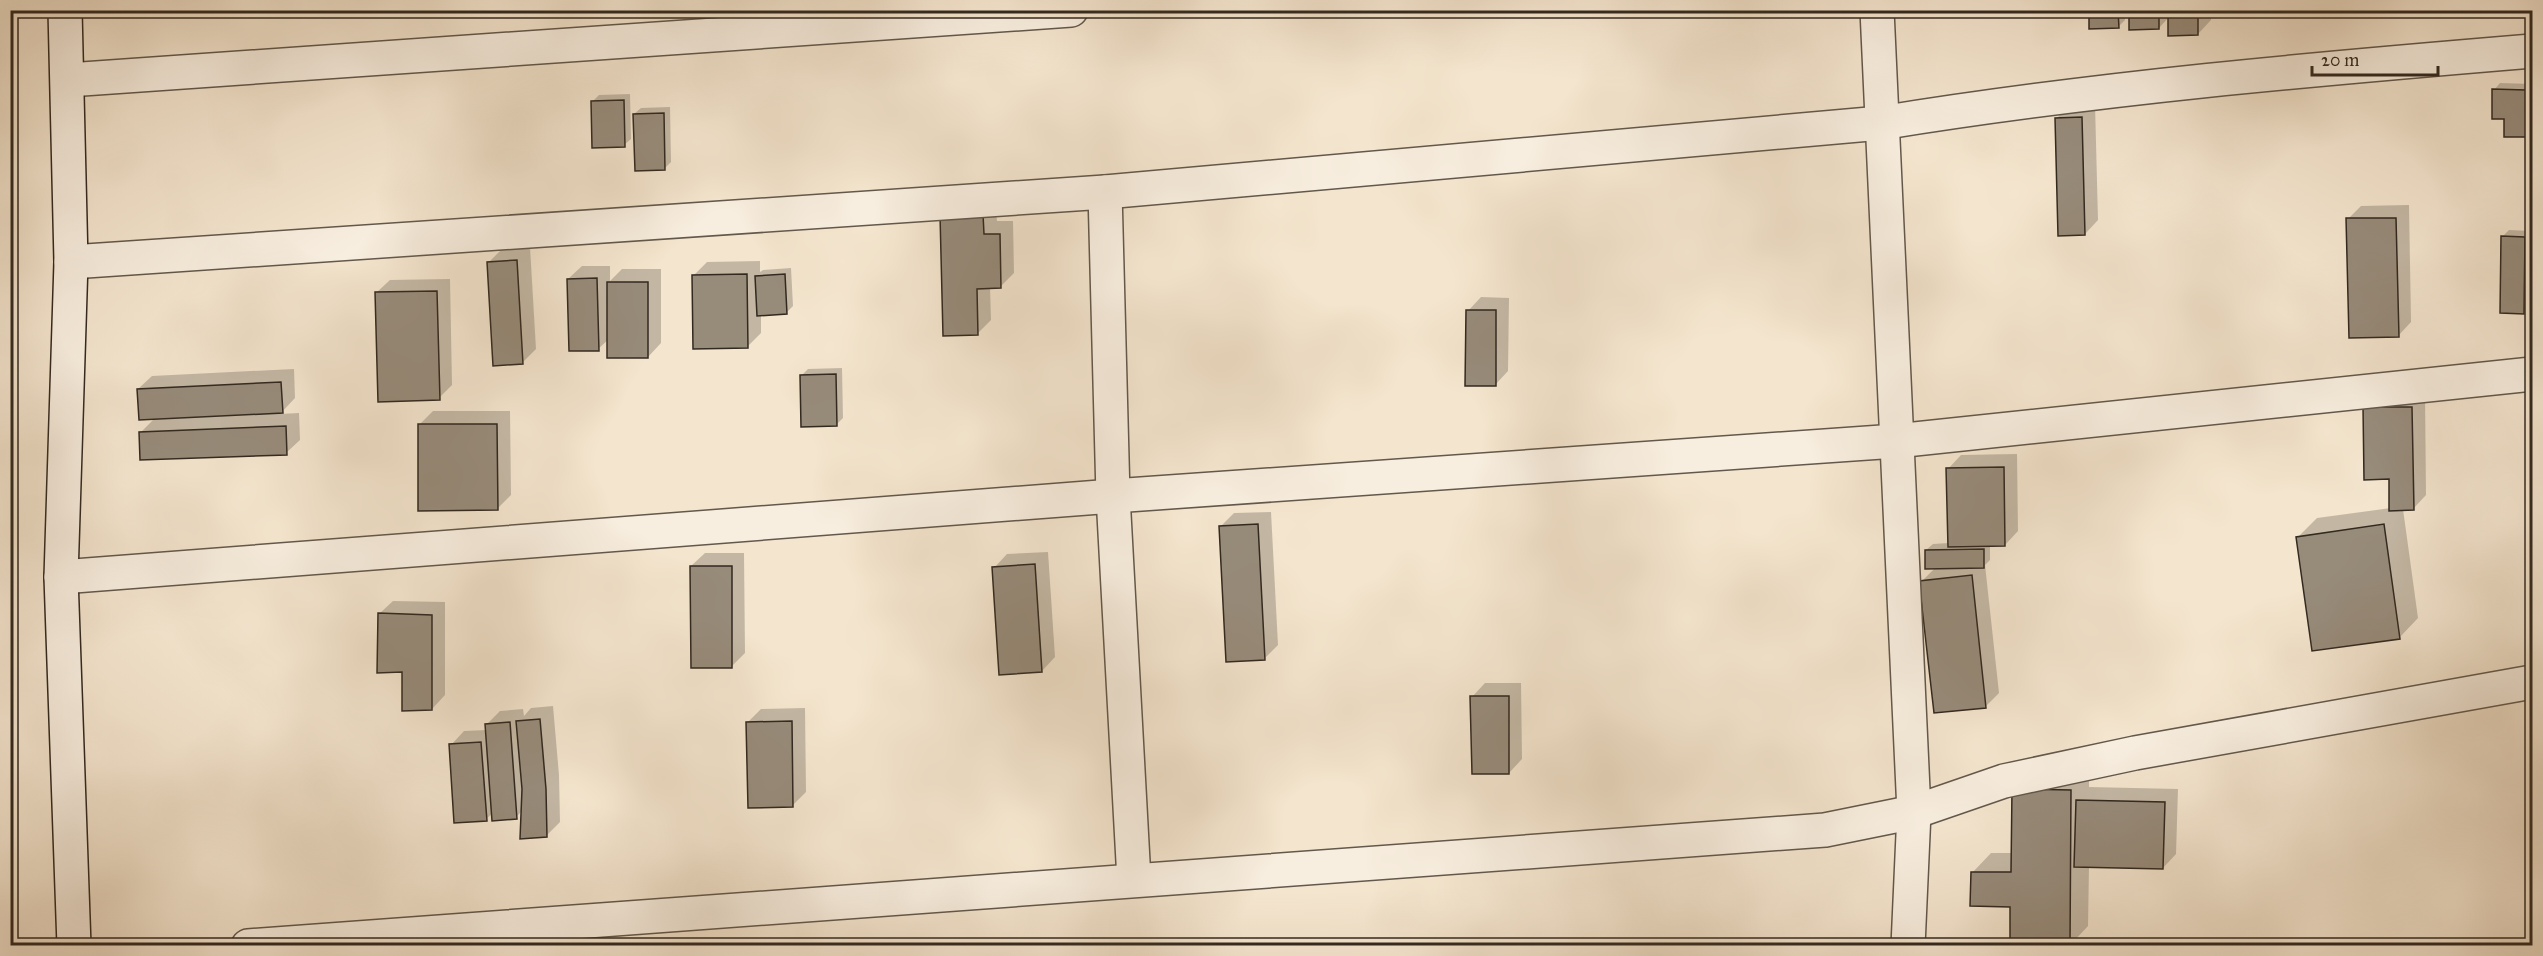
<svg xmlns="http://www.w3.org/2000/svg" width="2543" height="956" viewBox="0 0 2543 956" font-family="'IM FELL Great Primer',serif">
	<style>
		.shadow { fill: #0003 }
		.building { fill: #978b7a; stroke: #32291f; stroke-width: 1.5 }
		.lines { fill: none; stroke-linecap: round; stroke-linejoin: round }
		.street-casing { stroke: #62584b; stroke-width: 36 }
		.secondary-casing { stroke: #32291f; stroke-width: 36 }
		.street { stroke: #f8eedf; stroke-width: 33 }
		.secondary { stroke: #f8eedf; stroke-width: 33 }
	</style>
	<rect width="100%" height="100%" fill="#f4e5ce"/>
	<filter id="stains"><feTurbulence type="fractalNoise" baseFrequency=".00333" numOctaves="4"/><feColorMatrix values="0 0 0 0 .2 0 0 0 0 .09 0 0 0 0 .02 0 0 0 .5 -.17"/></filter>
	<radialGradient id="worn" r=".72"><stop offset=".6" stop-color="#630" stop-opacity="0"/><stop offset="1" stop-color="#630" stop-opacity=".3"/></radialGradient>
	<g class="shadow">
		<polygon points="2091,10 2124,10 2125,20 2118,27"/>
		<polygon points="2130,10 2211,10 2211,20 2198,34 2169,17 2159,28"/>
		<polygon points="2500,83 2532,84 2532,129 2525,136 2506,117 2494,90"/>
		<polygon points="630,94 631,139 624,145 592,102 599,95"/>
		<polygon points="2095,104 2098,220 2085,234 2056,119 2070,105"/>
		<polygon points="670,107 671,162 665,168 634,114 641,108"/>
		<polygon points="995,201 997,221 1013,221 1014,273 1001,286 990,287 991,320 977,334 941,216"/>
		<polygon points="2409,205 2411,322 2398,336 2348,219 2361,206"/>
		<polygon points="2509,230 2531,231 2530,306 2523,312 2502,237"/>
		<polygon points="530,247 536,349 523,362 489,262 502,249"/>
		<polygon points="760,261 760,272 763,270 791,268 793,306 787,312 761,314 761,333 747,347 694,275 707,262"/>
		<polygon points="582,266 610,266 610,281 622,269 661,269 661,343 648,357 609,339 598,349 568,279"/>
		<polygon points="450,279 452,385 439,398 376,293 390,280"/>
		<polygon points="1481,297 1509,298 1508,371 1495,385 1468,311"/>
		<polygon points="842,368 843,418 837,424 801,376 808,369"/>
		<polygon points="294,369 295,398 280,414 299,413 300,440 286,453 141,432 155,418 138,389 152,376"/>
		<polygon points="2425,394 2426,495 2413,509 2403,509 2418,618 2399,638 2298,537 2317,518 2391,508 2390,478 2364,408"/>
		<polygon points="433,411 510,411 511,495 497,509 419,425"/>
		<polygon points="2017,454 2018,531 2005,545 1990,545 1990,560 1985,565 1999,693 1985,707 1921,582 1935,568 1926,550 1933,544 1949,543 1948,469 1961,455"/>
		<polygon points="1271,512 1278,645 1264,659 1220,527 1234,513"/>
		<polygon points="1048,552 1055,657 1042,671 994,568 1007,554"/>
		<polygon points="705,553 744,553 745,653 731,667 691,566"/>
		<polygon points="393,601 445,602 445,695 432,709 404,671 379,614"/>
		<polygon points="1485,683 1521,683 1522,759 1509,773 1472,697"/>
		<polygon points="553,706 559,775 560,822 546,836 523,810 516,817 493,813 486,819 451,745 464,731 487,730 487,724 500,711 523,709 524,716 531,708"/>
		<polygon points="805,708 806,792 792,806 748,722 761,709"/>
		<polygon points="2089,771 2089,787 2178,789 2176,854 2163,868 2089,866 2088,926 2074,941 2082,941 2082,946 2017,946 2012,905 1972,873 1991,853 2013,853 2013,789"/>
	</g>
	<g class="building">
		<polygon points="2089,10 2118,10 2119,28 2089,29"/>
		<polygon points="2129,10 2159,10 2159,29 2129,30"/>
		<polygon points="2168,10 2198,10 2198,35 2168,36"/>
		<polygon points="2492,89 2526,90 2526,137 2504,137 2504,119 2492,119"/>
		<polygon points="624,100 625,147 592,148 591,101"/>
		<polygon points="664,113 665,170 635,171 633,114"/>
		<polygon points="2082,117 2085,235 2058,236 2055,118"/>
		<polygon points="983,214 984,234 1000,234 1001,288 977,289 978,335 943,336 940,215"/>
		<polygon points="2346,218 2396,218 2399,337 2349,338"/>
		<polygon points="2501,236 2525,237 2524,314 2500,313"/>
		<polygon points="517,260 523,364 493,366 487,262"/>
		<polygon points="747,274 748,348 693,349 692,275"/>
		<polygon points="785,274 787,314 757,316 755,276"/>
		<polygon points="597,278 599,351 569,351 567,279"/>
		<rect x="607" y="282" width="41" height="76"/>
		<polygon points="437,291 440,400 378,402 375,292"/>
		<polygon points="1466,310 1496,310 1496,386 1465,386"/>
		<polygon points="836,374 837,426 801,427 800,375"/>
		<polygon points="281,382 283,413 139,420 137,389"/>
		<polygon points="2363,407 2412,407 2414,510 2389,511 2389,479 2364,480"/>
		<polygon points="418,424 497,424 498,510 418,511"/>
		<polygon points="286,426 287,455 140,460 139,432"/>
		<polygon points="2004,467 2005,546 1948,547 1946,468"/>
		<polygon points="1258,524 1265,660 1226,662 1219,526"/>
		<polygon points="2384,524 2400,639 2312,651 2296,537"/>
		<polygon points="1984,549 1984,568 1925,569 1925,550"/>
		<polygon points="1035,564 1042,672 999,675 992,567"/>
		<polygon points="690,566 732,566 732,668 691,668"/>
		<polygon points="1972,575 1986,708 1934,713 1919,581"/>
		<polygon points="378,613 432,615 432,710 402,711 402,672 377,673"/>
		<polygon points="1470,696 1509,696 1509,774 1472,774"/>
		<polygon points="540,719 546,789 547,837 520,839 522,789 516,721"/>
		<polygon points="792,721 793,807 748,808 746,722"/>
		<polygon points="510,722 517,819 492,821 485,724"/>
		<polygon points="481,742 487,821 454,823 449,744"/>
		<polygon points="2012,789 2071,790 2070,946 2010,946 2010,907 1970,906 1971,872 2011,872"/>
		<polygon points="2076,800 2165,802 2163,869 2074,867"/>
	</g>
	<g class="lines">
		<g class="street-casing">
			<g id="street">
				<polyline points="1877,10 1914,812 1908,946"/>
				<polyline points="68,80 1071,10"/>
				<polyline points="1105,192 1113,496 1134,880"/>
				<path d="M71,262L1105,192L1881,123C2096,88 2315,69 2532,51"/>
				<polyline points="61,577 1113,496 1896,441 2532,374"/>
				<polyline points="248,946 1825,830 1914,812 2004,781 2135,753 2532,682"/>
			</g>
		</g>
		<g class="secondary-casing">
			<polyline id="secondary" points="65,10 71,262 61,577 74,946"/>
		</g>
		<use href="#street" class="street"/>
		<use href="#secondary" class="secondary"/>
	</g>
	<rect width="2543" height="956" fill="none" stroke="#f4e5ce" stroke-width="36"/>
	<rect x="12" y="12" width="2519" height="932" fill="none" stroke="#32291f" stroke-width="3"/>
	<rect x="18" y="18" width="2507" height="920" fill="none" stroke="#32291f" stroke-width="1.5"/>
	<path d="M2312 66v9h126v-9" fill="none" stroke="#32291f" stroke-width="3"/>
	<text x="2321" y="66" font-size="18" fill="#32291f" stroke="#f8eedf" stroke-width="4.5" paint-order="stroke">20 m</text>
	<rect width="100%" height="100%" filter="url(#stains)"/>
	<rect width="100%" height="100%" fill="url(#worn)"/>
</svg>
